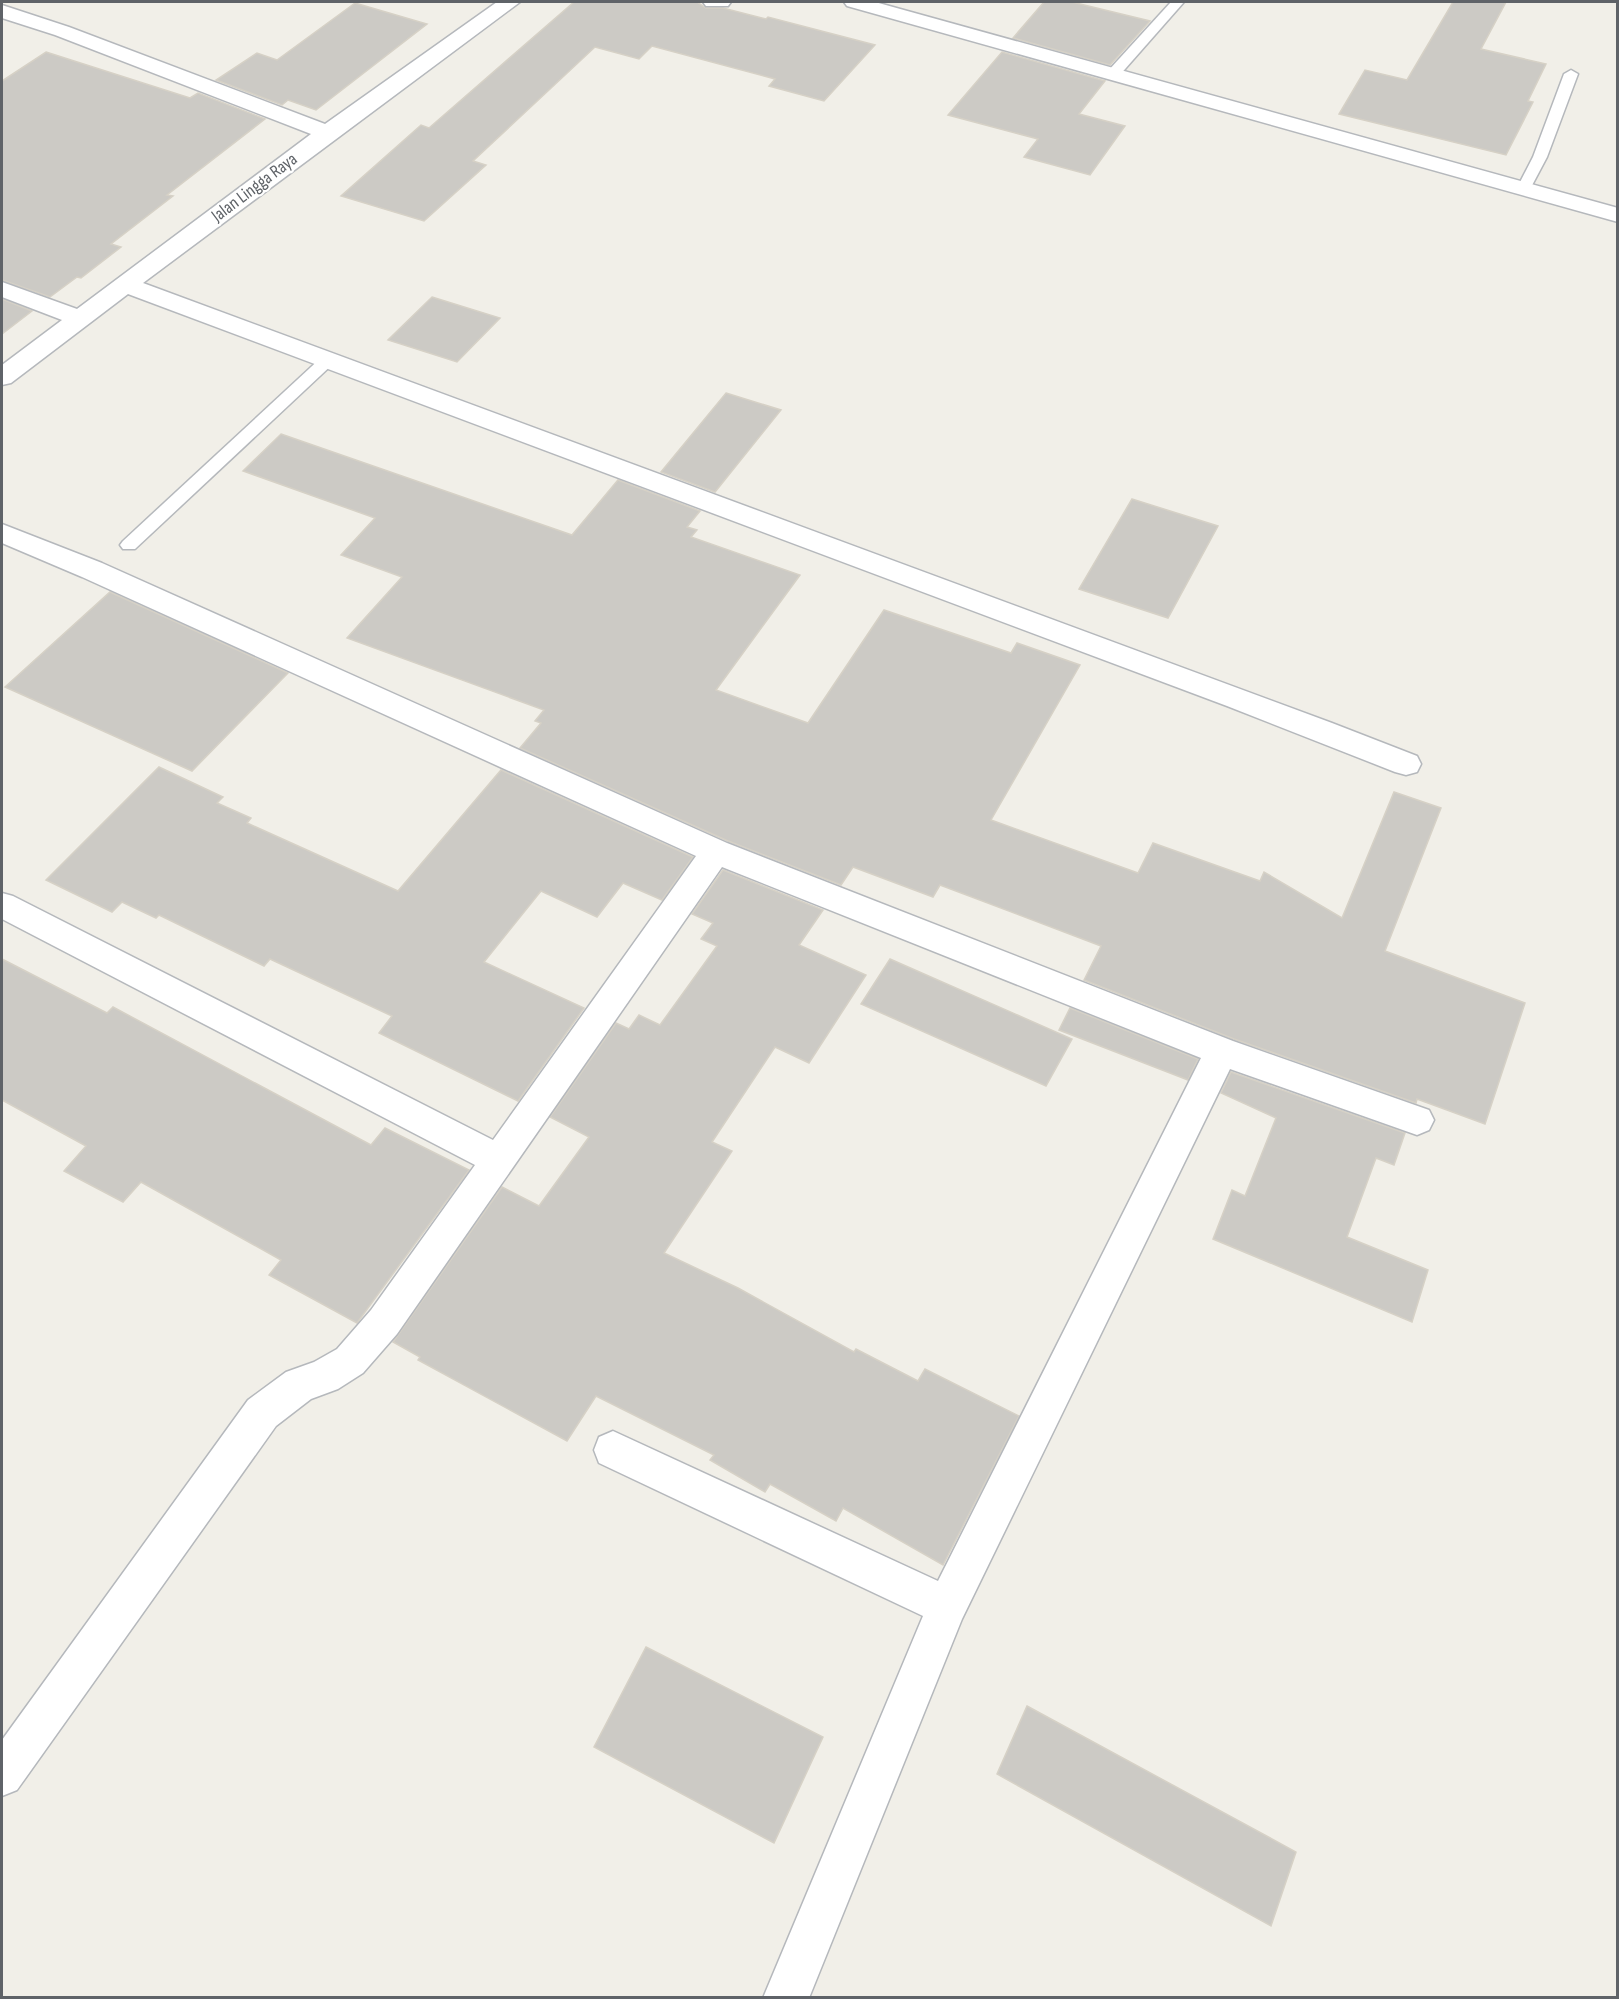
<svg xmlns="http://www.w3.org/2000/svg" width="1619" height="1999" viewBox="0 0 1619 1999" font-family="'Sofia Sans Condensed',sans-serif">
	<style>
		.building { fill: #cccac5; stroke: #d6d1c6; stroke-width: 1.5 }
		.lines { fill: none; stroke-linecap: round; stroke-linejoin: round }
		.service-casing { stroke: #b5b8bc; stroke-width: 3 }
		.minor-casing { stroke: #b5b8bc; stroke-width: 3 }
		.service { fill: #fff; fill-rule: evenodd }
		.minor { fill: #fff; fill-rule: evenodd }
		.labels { text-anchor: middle; stroke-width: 4.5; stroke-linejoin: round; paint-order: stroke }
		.far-street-label { font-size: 18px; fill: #5f6368; stroke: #fff }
	</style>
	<rect width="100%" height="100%" fill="#f1efe8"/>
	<g class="building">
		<polygon points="574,2 697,2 706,8 723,8 766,19 768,17 875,45 824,101 769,86 775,79 652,46 639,59 595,47 473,161 486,165 424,221 341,196 421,125 429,128"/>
		<polygon points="1044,2 1072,2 1150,21 1110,65 1013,38"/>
		<polygon points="1453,2 1506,2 1481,49 1546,64 1528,101 1533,102 1506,155 1339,114 1365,70 1407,80"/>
		<polygon points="355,3 427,24 316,110 288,100 282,105 216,80 257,53 277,60"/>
		<polygon points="46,52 190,98 198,93 265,119 167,195 173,196 111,244 121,247 81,278 77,277 50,297 2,280 2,81"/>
		<polygon points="1002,52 1105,81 1079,114 1125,126 1090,175 1024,157 1038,139 948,115"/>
		<polygon points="432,297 500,318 457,362 388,340"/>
		<polygon points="2,299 32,311 2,334"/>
		<polygon points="726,393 781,410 715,492 661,472"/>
		<polygon points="281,434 572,535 618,480 700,511 687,527 697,530 691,537 800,575 716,690 808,723 884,610 1011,653 1017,643 1080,665 991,820 1138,873 1153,843 1260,881 1264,872 1342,918 1394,792 1441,808 1385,951 1525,1003 1485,1124 1417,1099 1416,1103 1234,1039 1084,980 1101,946 940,885 933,897 853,867 841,885 728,841 520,748 541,723 535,721 544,710 347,638 402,577 341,555 375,518 243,471"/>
		<polygon points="1132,499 1218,526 1168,618 1079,589"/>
		<polygon points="110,592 288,673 192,771 5,687"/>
		<polygon points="159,767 223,797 217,803 251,818 247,823 398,891 501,770 693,857 662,900 623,883 597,917 541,891 484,962 584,1008 518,1101 379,1033 392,1016 270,959 264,966 159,915 156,918 122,902 112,912 46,880"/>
		<polygon points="723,870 823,910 799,945 866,975 809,1063 775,1047 712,1142 732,1151 664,1253 738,1288 854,1352 856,1349 918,1381 925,1369 1019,1416 943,1565 843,1508 836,1521 770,1484 765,1492 710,1460 714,1455 596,1396 567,1441 418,1360 420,1357 393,1342 502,1187 539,1206 589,1137 550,1117 616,1023 629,1029 639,1015 660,1025 717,946 701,939 713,923 692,914"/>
		<polygon points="2,959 107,1013 113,1007 371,1145 385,1128 469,1170 357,1323 269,1275 281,1260 141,1182 123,1202 64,1171 86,1146 2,1100"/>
		<polygon points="890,959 1072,1039 1046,1086 861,1004"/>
		<polygon points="1070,1008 1198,1059 1188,1080 1059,1030"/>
		<polygon points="1231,1072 1405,1133 1394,1165 1376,1158 1347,1237 1428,1270 1412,1322 1213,1239 1232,1190 1245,1196 1276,1118 1221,1093"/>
		<polygon points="646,1647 823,1737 774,1843 594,1747"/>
		<polygon points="1027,1706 1296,1852 1271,1926 997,1774"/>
	</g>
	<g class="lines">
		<g class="service-casing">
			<g id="service">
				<polygon points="1171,2 1184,2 1118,77 1108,77 1108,71"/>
				<polygon points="1571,70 1578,74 1547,157 1529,191 1519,191 1517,188 1533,157 1564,74"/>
				<polygon points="330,353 338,358 336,361 135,549 123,549 120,545 123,541 324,355"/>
			</g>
		</g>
		<g class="minor-casing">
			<g id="minor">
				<polygon points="497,2 520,2 143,283 1332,723 1417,756 1421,764 1417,772 1406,775 1395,772 1227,706 128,294 11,383 2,385 2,365 62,320 2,297 2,282 77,309 311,134 55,35 2,18 2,5 69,27 325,124"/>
				<polygon points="703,2 731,2 728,6 706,6"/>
				<polygon points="844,2 875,2 1618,208 1618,222 847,6"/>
				<polygon points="2,524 102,563 727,843 1233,1041 1429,1110 1434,1120 1429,1130 1417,1135 1230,1069 962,1619 809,1998 763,1998 923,1616 599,1463 594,1450 599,1437 613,1431 938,1581 1201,1058 722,867 397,1334 363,1373 338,1389 311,1399 276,1426 17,1790 2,1796 2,1740 248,1400 286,1372 314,1362 337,1349 371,1310 475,1165 2,919 2,893 13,896 493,1140 696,856 82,577 2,543"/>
			</g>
		</g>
		<use href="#service" class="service"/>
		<use href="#minor" class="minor"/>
	</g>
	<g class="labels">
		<g class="far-street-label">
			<text transform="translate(254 187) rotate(-37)" y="6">Jalan Lingga Raya</text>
		</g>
	</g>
	<rect width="1619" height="1999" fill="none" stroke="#5f6368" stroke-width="6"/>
</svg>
